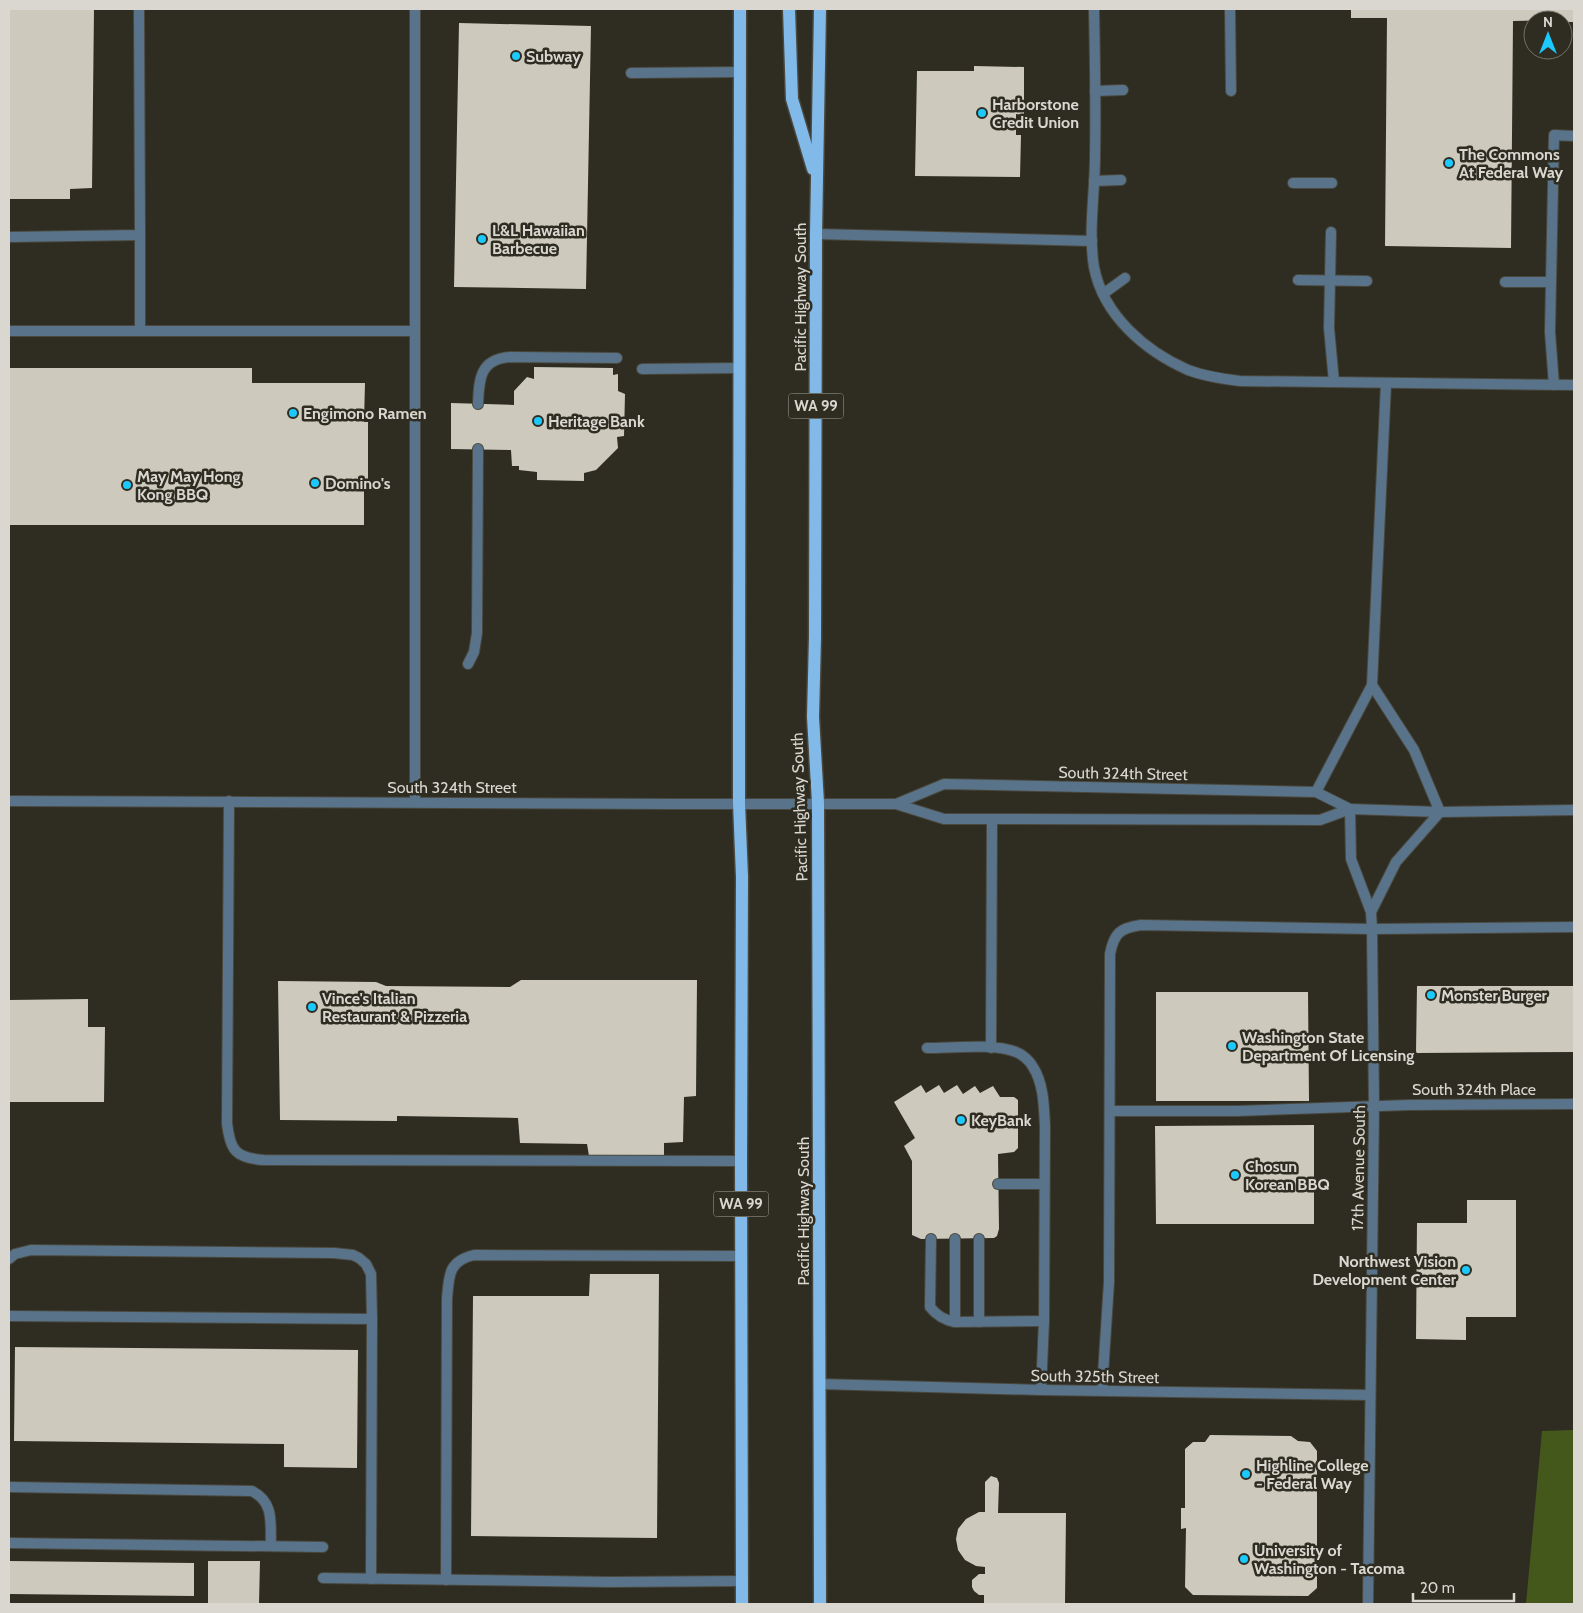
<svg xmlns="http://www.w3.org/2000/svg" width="1583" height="1613" viewBox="0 0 1583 1613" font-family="Cabin,sans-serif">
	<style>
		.green { fill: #45581c }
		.building { fill: #cdcabd }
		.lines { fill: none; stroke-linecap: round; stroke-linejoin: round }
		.service-casing { stroke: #4a483e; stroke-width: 12 }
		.minor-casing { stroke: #4a483e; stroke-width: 12 }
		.tertiary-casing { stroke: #4a483e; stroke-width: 12 }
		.primary-casing { stroke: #4a483e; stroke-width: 15 }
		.service { stroke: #59748a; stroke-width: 10 }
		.minor { stroke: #59748a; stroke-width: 10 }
		.tertiary { stroke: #59748a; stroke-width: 10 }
		.primary { stroke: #81bae8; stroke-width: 12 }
		.poi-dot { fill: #1bc9fc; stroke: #2f2d22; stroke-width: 2 }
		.labels { text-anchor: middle; stroke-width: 5; stroke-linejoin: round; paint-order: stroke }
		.shield { fill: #2f2d22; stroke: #a6a49c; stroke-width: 1 }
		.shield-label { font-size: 15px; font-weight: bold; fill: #d9d7d0 }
		.poi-label { font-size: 16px; font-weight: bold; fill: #d9d7d0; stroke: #2f2d22; text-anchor: start }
		.street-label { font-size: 16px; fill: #d9d7d0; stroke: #2f2d22 }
	</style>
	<rect width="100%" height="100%" fill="#2f2d22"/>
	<polygon class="green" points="1574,1430 1574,1604 1526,1604 1542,1431"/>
	<g class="building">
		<polygon points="9,9 94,9 92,188 70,189 70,199 9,199"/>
		<polygon points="1351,9 1574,9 1574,22 1563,22 1563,20 1513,21 1511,248 1385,246 1387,18 1351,18"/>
		<polygon points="459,23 591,26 586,289 454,287"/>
		<polygon points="974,66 1024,67 1024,115 1016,114 1016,135 1021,135 1020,177 915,176 917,71 974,71"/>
		<polygon points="534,367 613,368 613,375 618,374 618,391 625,394 624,436 617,437 618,448 596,470 584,473 584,481 537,480 537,472 519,470 519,466 512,466 511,450 451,449 451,403 514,405 514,391 527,377 534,379"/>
		<polygon points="9,368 252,368 252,383 365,383 364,422 368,422 368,485 364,485 364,525 9,525"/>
		<polygon points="521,980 697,980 696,1096 684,1097 683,1142 664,1143 664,1155 589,1156 587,1144 520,1143 518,1118 397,1116 397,1121 280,1120 278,981 376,982 386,986 510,987"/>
		<polygon points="1417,986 1574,986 1574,1052 1416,1053"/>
		<polygon points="1156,992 1308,992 1309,1101 1156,1101"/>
		<polygon points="88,999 88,1027 105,1027 104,1102 9,1102 9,1000"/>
		<polygon points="921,1085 926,1093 939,1085 944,1093 957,1085 963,1094 975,1086 980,1093 993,1086 1000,1097 1014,1097 1018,1100 1018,1148 1014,1152 998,1154 999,1229 997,1236 994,1238 921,1239 912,1235 912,1161 904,1146 915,1138 894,1102"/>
		<polygon points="1314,1125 1314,1224 1156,1224 1155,1126"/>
		<polygon points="1467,1200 1516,1200 1516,1317 1466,1317 1466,1340 1416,1339 1417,1223 1467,1223"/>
		<polygon points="590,1274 659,1274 657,1538 471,1536 473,1296 589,1296"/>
		<polygon points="15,1347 358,1350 357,1468 284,1467 284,1444 14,1441"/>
		<polygon points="1210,1435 1291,1436 1298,1441 1310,1442 1317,1451 1317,1588 1308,1596 1193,1595 1185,1587 1186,1528 1181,1529 1181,1508 1185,1508 1185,1449 1193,1442 1205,1442"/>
		<polygon points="991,1476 997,1478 999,1483 998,1513 1066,1513 1065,1604 984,1604 984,1595 979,1595 974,1591 972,1587 972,1580 979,1574 985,1574 985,1567 976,1566 965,1560 958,1550 956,1539 958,1529 966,1519 979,1512 985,1512 985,1482"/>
		<polygon points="9,1561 194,1563 194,1596 9,1594"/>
		<polygon points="208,1561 260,1561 259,1604 208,1604"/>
	</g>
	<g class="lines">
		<g class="service-casing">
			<g id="service">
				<polyline points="415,9 415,802"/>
				<path d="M1094,9C1095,58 1096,108 1095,157C1095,193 1088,231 1094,267C1103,315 1145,351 1188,370C1204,376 1223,379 1240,381L1574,385"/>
				<polyline points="1230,9 1231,91"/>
				<polyline points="631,73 740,72"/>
				<polyline points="1095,91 1123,90"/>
				<polyline points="1094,181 1121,180"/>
				<polyline points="1293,183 1332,183"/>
				<polyline points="1331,232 1329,328 1334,382"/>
				<polyline points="816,234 1092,241"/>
				<polyline points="140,235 140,331"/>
				<polyline points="9,237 140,235 139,9"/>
				<polyline points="1298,280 1367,281"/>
				<polyline points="1505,282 1551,282"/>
				<polyline points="1103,294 1125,278"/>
				<polyline points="9,331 415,331"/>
				<polyline points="642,369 739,368"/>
				<polyline points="1554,385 1550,332 1554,135 1574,136"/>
				<path d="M478,404C479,379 480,359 510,357L617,358"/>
				<polyline points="468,664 474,652 477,633 478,449"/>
				<polyline points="1372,685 1414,750 1440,812"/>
				<polyline points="1316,792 1372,685 1386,383"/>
				<path d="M229,801L227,1123C230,1151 236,1158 264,1160L741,1161"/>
				<path d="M927,1048C951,1048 994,1043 1016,1052C1022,1054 1030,1061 1033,1067C1044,1084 1044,1108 1045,1127L1044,1321L1041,1390"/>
				<polyline points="991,1048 992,819"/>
				<polyline points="1110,1111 1237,1111 1409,1105 1574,1104"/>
				<polyline points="998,1184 1043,1184"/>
				<path d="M931,1239L930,1307C937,1316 944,1320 955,1322L1044,1321"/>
				<polyline points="979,1239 979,1322"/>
				<polyline points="9,1259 15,1254 31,1250 334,1253 353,1255 359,1258 366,1264 371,1274 372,1319 371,1579"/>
				<polyline points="9,1316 372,1319"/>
				<polyline points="955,1322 955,1239"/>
				<path d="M1102,1390L1109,1282L1110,954C1114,933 1120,928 1141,925L1372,929L1574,927"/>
				<path d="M9,1487L252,1491C275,1503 270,1524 271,1546"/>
				<polyline points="9,1543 323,1547"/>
				<polyline points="323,1578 609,1582 742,1581"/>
				<path d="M446,1580L447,1299C449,1276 448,1261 474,1255L741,1256"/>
			</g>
		</g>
		<g class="minor-casing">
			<polyline id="minor" points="820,1384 1041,1390 1370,1395"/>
		</g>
		<g class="tertiary-casing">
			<g id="tertiary">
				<polyline points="9,801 672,804 896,804 944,819 992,819 1320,820 1350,809 1440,812 1574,810"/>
				<polyline points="896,804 944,784 1316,792 1350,809"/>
				<polyline points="1350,809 1351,859 1371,912 1372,929 1374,1106 1368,1604"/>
				<polyline points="1371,912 1396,862 1440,812"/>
			</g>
		</g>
		<g class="primary-casing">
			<g id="primary">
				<polyline points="740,9 739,720 739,803 742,877 741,1161 742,1604"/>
				<polyline points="789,9 792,99 813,169"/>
				<polyline points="820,9 816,234 815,637 813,717 818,803 820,1604"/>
			</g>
		</g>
		<use href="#service" class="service"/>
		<use href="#minor" class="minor"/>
		<use href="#tertiary" class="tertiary"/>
		<use href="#primary" class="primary"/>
	</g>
	<g class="poi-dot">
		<circle cx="516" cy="56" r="5"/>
		<circle cx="982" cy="113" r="5"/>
		<circle cx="1449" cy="163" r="5"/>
		<circle cx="482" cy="239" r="5"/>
		<circle cx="293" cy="413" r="5"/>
		<circle cx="538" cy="421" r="5"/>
		<circle cx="315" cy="483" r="5"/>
		<circle cx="127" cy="485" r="5"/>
		<circle cx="1431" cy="995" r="5"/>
		<circle cx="312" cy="1007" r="5"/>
		<circle cx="1232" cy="1046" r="5"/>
		<circle cx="961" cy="1120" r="5"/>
		<circle cx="1235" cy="1175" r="5"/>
		<circle cx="1466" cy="1270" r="5"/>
		<circle cx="1246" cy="1474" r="5"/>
		<circle cx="1244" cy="1559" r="5"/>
	</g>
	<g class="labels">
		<g class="shield">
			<rect x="788.5" y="393.5" width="55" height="25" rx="4"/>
			<rect x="713.5" y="1191.5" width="55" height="25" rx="4"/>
		</g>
		<g class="shield-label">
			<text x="816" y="411">WA 99</text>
			<text x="741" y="1209">WA 99</text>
		</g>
		<g class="poi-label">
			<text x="526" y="62">Subway</text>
			<text x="992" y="110">Harborstone<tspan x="992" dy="18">Credit Union</tspan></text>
			<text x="1459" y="160">The Commons<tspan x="1459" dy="18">At Federal Way</tspan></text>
			<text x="492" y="236">L&amp;L Hawaiian<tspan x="492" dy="18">Barbecue</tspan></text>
			<text x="303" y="419">Engimono Ramen</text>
			<text x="548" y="427">Heritage Bank</text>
			<text x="137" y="482">May May Hong<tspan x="137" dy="18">Kong BBQ</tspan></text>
			<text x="325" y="489">Domino's</text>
			<text x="1441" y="1001">Monster Burger</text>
			<text x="322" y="1004">Vince's Italian<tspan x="322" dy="18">Restaurant &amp; Pizzeria</tspan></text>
			<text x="1242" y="1043">Washington State<tspan x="1242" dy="18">Department Of Licensing</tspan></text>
			<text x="971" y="1126">KeyBank</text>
			<text x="1245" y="1172">Chosun<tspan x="1245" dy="18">Korean BBQ</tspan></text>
			<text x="1456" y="1267" text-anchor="end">Northwest Vision<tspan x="1456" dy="18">Development Center</tspan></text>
			<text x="1256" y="1471">Highline College<tspan x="1256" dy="18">- Federal Way</tspan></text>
			<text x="1254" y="1556">University of<tspan x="1254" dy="18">Washington - Tacoma</tspan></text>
		</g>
		<g class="street-label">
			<text transform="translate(800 297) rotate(-90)" y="6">Pacific Highway South</text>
			<text transform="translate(1123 773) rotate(1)" y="6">South 324th Street</text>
			<text x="452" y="793">South 324th Street</text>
			<text transform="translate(799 807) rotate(-92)" y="6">Pacific Highway South</text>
			<text x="1474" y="1095">South 324th Place</text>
			<text transform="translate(1358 1168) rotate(-89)" y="6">17th Avenue South</text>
			<text transform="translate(803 1211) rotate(-90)" y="6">Pacific Highway South</text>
			<text transform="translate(1095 1376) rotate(1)" y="6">South 325th Street</text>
		</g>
	</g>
	<rect width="1583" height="1613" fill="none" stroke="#d9d7d0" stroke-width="20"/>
	<g transform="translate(1548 35)"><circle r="24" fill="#2f2d22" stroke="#737168"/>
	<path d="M0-4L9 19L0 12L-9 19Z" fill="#1bc9fc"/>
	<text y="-8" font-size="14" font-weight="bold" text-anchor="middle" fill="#d9d7d0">N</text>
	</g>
	<path d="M1413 1593v8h101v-8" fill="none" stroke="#d9d7d0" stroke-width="2.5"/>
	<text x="1420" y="1593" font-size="15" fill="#d9d7d0" stroke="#2f2d22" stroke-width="4" paint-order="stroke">20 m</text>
</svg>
